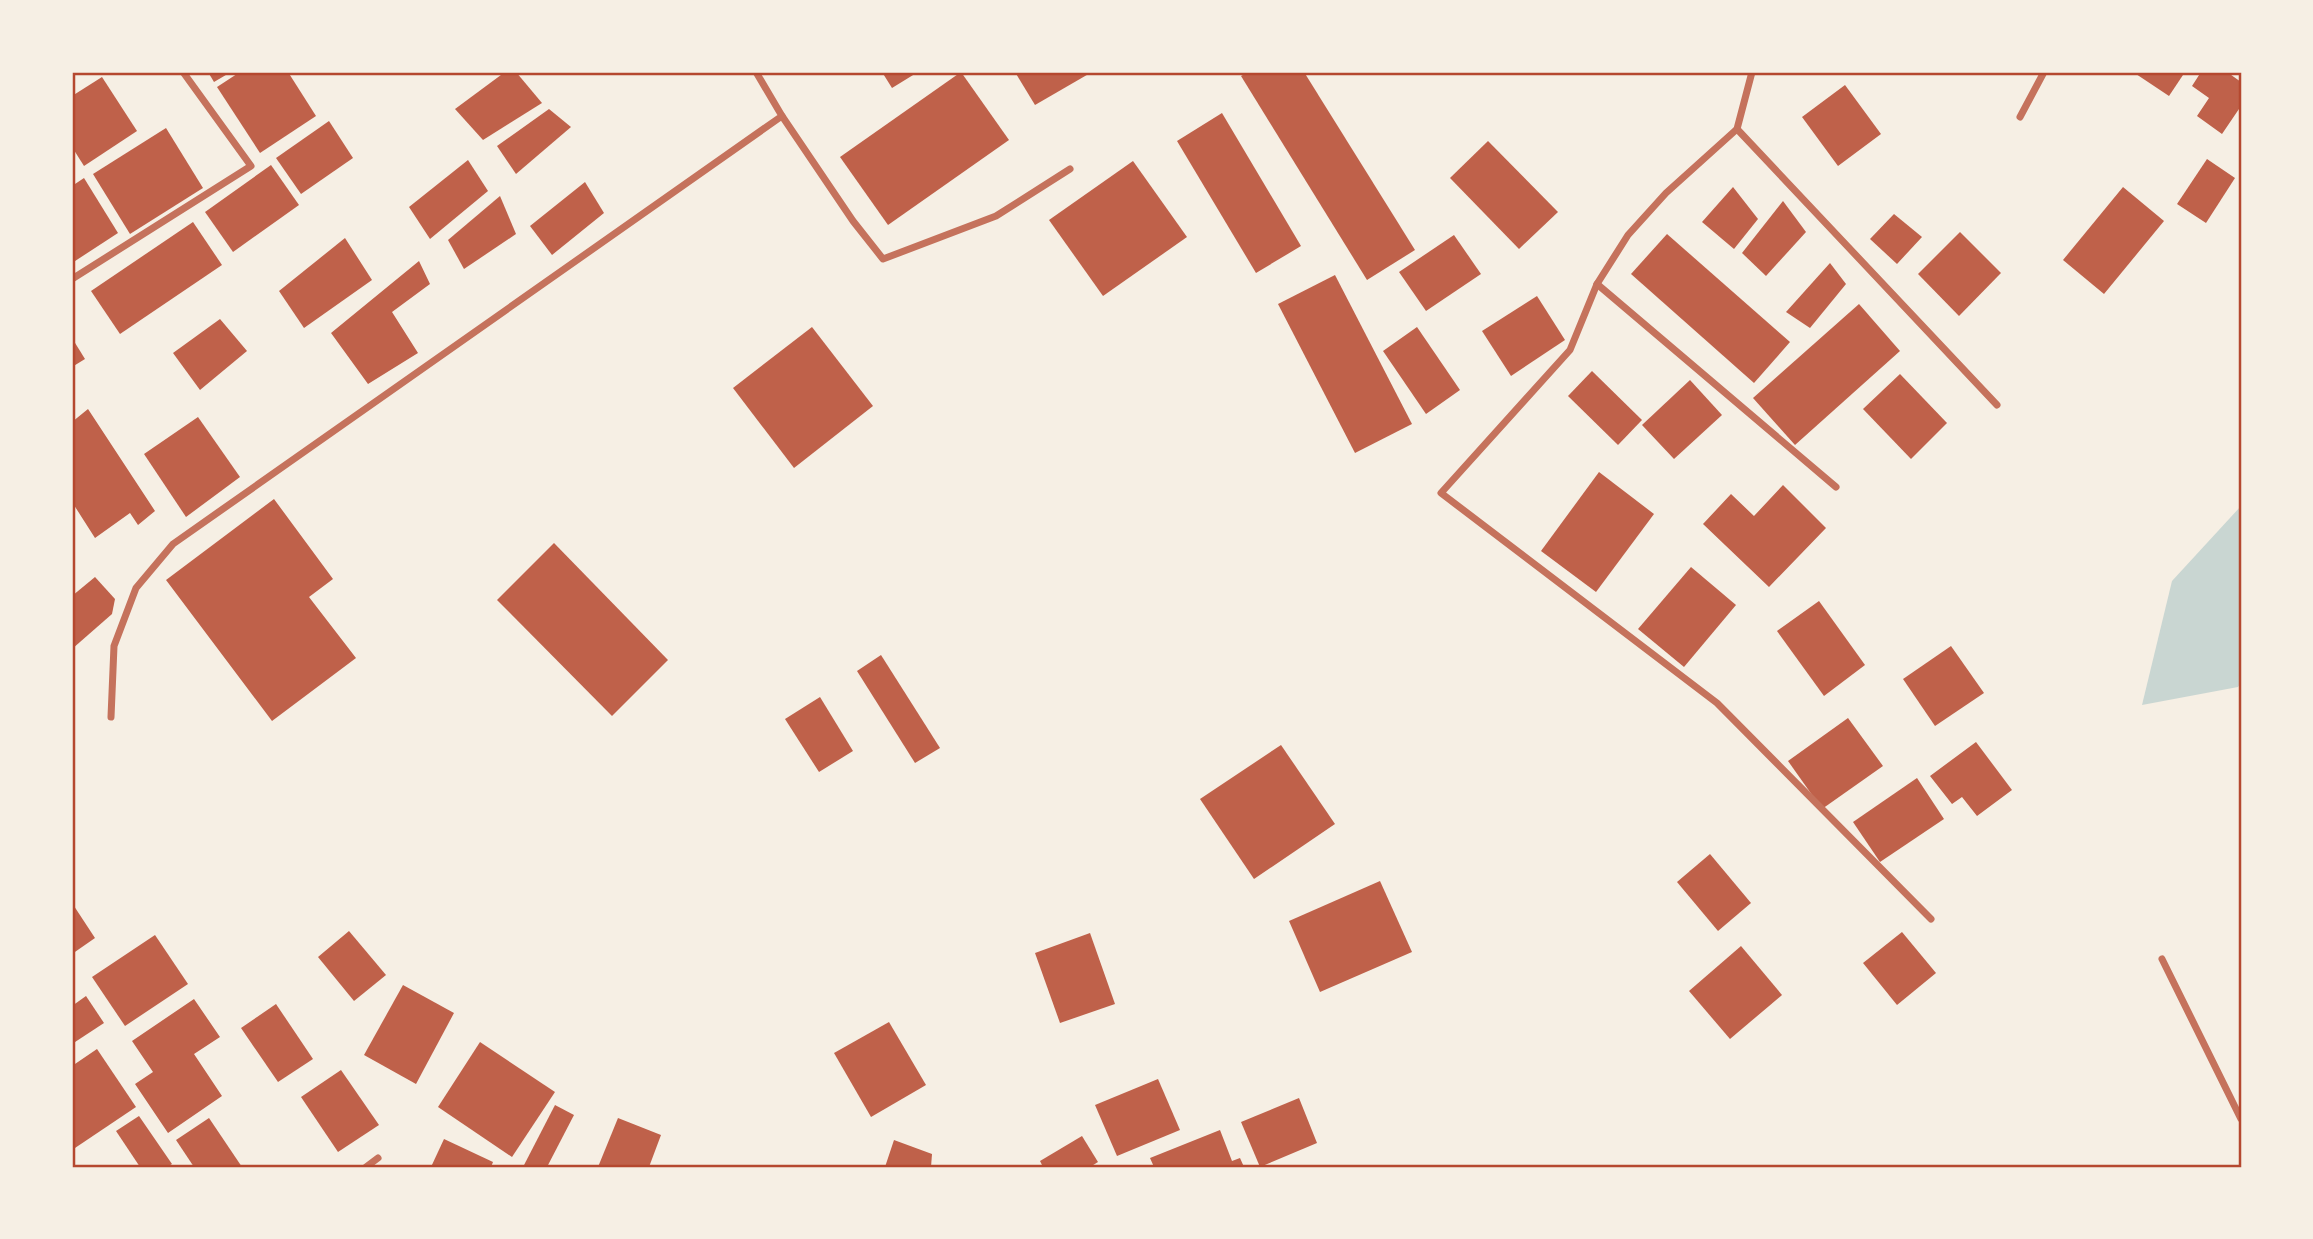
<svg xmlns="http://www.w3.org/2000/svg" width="2313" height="1239" viewBox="0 0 2313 1239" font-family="Quicksand,sans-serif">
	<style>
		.water { fill: #c9d6d2 }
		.building { fill: #bf614a }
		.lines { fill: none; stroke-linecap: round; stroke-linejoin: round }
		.minor { stroke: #c5725c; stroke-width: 7 }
		.neatline { fill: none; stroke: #b5482f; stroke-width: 2.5 }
	</style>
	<rect width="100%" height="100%" fill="#f6efe4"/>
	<polygon class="water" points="2241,506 2241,682 2238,687 2142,705 2172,581"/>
	<g class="building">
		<polygon points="208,72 231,72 214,82"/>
		<polygon points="240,72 288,72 316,116 260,153 217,87"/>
		<polygon points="505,72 516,72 542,103 483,140 455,109"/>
		<polygon points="882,72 918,72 892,88"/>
		<polygon points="961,72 1009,140 888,225 840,157"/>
		<polygon points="1015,72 1092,72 1035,105"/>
		<polygon points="1248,72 1304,72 1415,250 1367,280 1241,76"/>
		<polygon points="2138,72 2185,72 2169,96 2136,74"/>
		<polygon points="2201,72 2227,72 2241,82 2241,106 2222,134 2197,116 2209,98 2192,86"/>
		<polygon points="102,77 137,131 84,166 72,147 72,96"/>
		<polygon points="1845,85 1881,134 1838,166 1802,117"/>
		<polygon points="549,109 571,127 516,174 497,146"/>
		<polygon points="1222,113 1301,246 1256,273 1177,141"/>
		<polygon points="329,121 353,158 301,194 276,158"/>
		<polygon points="166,128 203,188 130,234 93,174"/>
		<polygon points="1488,141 1558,212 1519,249 1450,178"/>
		<polygon points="2207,159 2235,178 2206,223 2177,204"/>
		<polygon points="468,160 488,191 430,239 409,207"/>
		<polygon points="1133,161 1187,237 1103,296 1049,220"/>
		<polygon points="271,165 299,205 233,252 205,212"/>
		<polygon points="84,178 118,233 72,263 72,186"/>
		<polygon points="585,182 604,213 552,255 530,226"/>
		<polygon points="1733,187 1758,219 1734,249 1702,222"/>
		<polygon points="2123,187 2164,221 2104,294 2063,260"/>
		<polygon points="500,196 516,234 464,269 448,240"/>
		<polygon points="1783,201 1806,232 1766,276 1742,253"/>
		<polygon points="1894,214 1922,237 1897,264 1870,239"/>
		<polygon points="193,222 222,265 120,334 91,291"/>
		<polygon points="1960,232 2001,273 1959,316 1918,274"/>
		<polygon points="1667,234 1790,342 1754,383 1631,274"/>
		<polygon points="1454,235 1481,274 1426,311 1399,272"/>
		<polygon points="345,238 372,280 304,328 279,291"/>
		<polygon points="419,261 430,284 392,312 418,353 368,384 331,333"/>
		<polygon points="1830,263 1846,284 1810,328 1786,312"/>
		<polygon points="1335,275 1412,424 1355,453 1278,304"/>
		<polygon points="1537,296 1565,340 1511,376 1482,331"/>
		<polygon points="1859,304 1900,351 1795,445 1753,398"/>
		<polygon points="220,319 247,351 200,390 173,353"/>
		<polygon points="812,327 873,406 794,468 733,388"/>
		<polygon points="1417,327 1460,390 1426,414 1383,351"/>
		<polygon points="72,338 85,359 72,367"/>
		<polygon points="1592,371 1642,420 1618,445 1568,396"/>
		<polygon points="1900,374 1947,423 1911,459 1863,409"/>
		<polygon points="1690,380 1722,415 1674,459 1642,425"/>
		<polygon points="88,409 155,511 138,525 130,513 95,538 72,502 72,422"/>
		<polygon points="198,417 240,477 186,517 144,454"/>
		<polygon points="1599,472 1654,514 1596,592 1541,551"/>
		<polygon points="1783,485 1826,528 1769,587 1703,524 1731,494 1754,516"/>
		<polygon points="274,499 333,579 309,597 356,658 272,721 166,580"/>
		<polygon points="554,543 668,660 612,716 497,600"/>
		<polygon points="1691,567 1736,605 1684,667 1638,629"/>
		<polygon points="95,577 115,599 112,614 72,649 72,596"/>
		<polygon points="1819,601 1865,665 1824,696 1777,631"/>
		<polygon points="1951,646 1984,693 1935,726 1903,679"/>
		<polygon points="881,655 940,748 915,763 857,671"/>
		<polygon points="820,697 853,751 819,772 785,719"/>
		<polygon points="1848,718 1883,766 1822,809 1788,761"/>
		<polygon points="1976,742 2012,790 1977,816 1962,797 1952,804 1930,776"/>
		<polygon points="1281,745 1335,824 1254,879 1200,799"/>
		<polygon points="1917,778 1944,819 1880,862 1853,822"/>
		<polygon points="1710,854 1751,903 1718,931 1677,882"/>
		<polygon points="1380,881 1412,952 1320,992 1289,921"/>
		<polygon points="72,903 95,938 72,954"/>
		<polygon points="349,931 386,975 354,1001 318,957"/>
		<polygon points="1902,932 1936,973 1897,1005 1863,963"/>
		<polygon points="1090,933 1115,1004 1060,1023 1035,953"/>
		<polygon points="155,935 188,984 125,1026 92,977"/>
		<polygon points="1741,946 1782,995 1730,1039 1689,991"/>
		<polygon points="403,985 454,1013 416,1084 364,1055"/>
		<polygon points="86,996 104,1023 72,1044 72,1006"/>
		<polygon points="194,999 220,1037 194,1054 222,1096 168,1133 135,1084 153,1072 132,1041"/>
		<polygon points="276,1004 313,1059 278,1082 241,1028"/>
		<polygon points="889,1022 926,1085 871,1117 834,1053"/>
		<polygon points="480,1042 555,1092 512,1157 438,1107"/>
		<polygon points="97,1049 136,1107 72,1150 72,1066"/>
		<polygon points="341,1070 379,1125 338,1152 301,1097"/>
		<polygon points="1158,1079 1180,1130 1117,1156 1095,1105"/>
		<polygon points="1299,1098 1317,1143 1260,1167 1241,1122"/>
		<polygon points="555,1105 574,1115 547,1167 523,1167"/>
		<polygon points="139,1116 172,1164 167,1167 140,1167 116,1131"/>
		<polygon points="209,1118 242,1167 194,1167 176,1140"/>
		<polygon points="618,1118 661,1135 649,1167 598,1167"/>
		<polygon points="1220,1130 1232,1161 1240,1158 1244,1167 1154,1167 1150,1158"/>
		<polygon points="1082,1136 1098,1162 1090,1167 1043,1167 1040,1161"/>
		<polygon points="444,1139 493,1162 491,1167 431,1167"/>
		<polygon points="894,1140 932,1154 931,1167 885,1167"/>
	</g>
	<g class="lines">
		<g class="minor">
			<polyline points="1752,72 1737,129 1666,193 1628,235 1597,284 1570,350 1441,493 1717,703 1931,919"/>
			<polyline points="782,116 853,221 883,259 996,216 1070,169"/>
			<polyline points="2020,117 2044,72"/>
			<polyline points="1737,129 1997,405"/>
			<polyline points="72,279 251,166 183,72"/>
			<polyline points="1597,284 1836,487"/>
			<polyline points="111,717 114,646 136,588 173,544 782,116 756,72"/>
			<polyline points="2162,959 2241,1119"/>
			<polyline points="366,1167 378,1158"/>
		</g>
	</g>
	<rect width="2313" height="1239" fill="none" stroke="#f6efe4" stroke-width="147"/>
	<rect x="74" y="74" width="2166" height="1092" class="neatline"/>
</svg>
